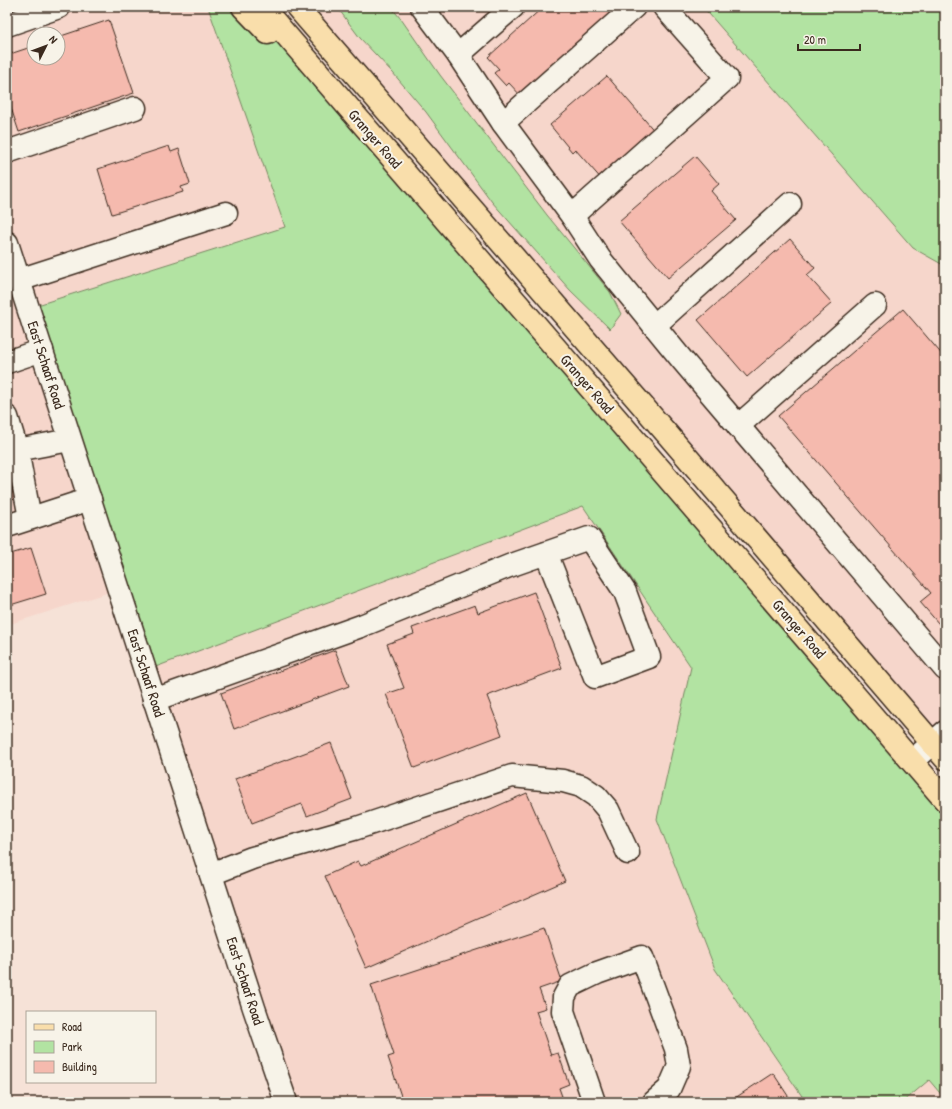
<svg xmlns="http://www.w3.org/2000/svg" width="952" height="1109" viewBox="0 0 952 1109" font-family="'Patrick Hand',sans-serif">
	<style>
		.built { fill: #f6d6cb; fill-rule: evenodd }
		.green { fill: #b2e3a2; stroke: #768660 }
		.building { fill: #f5baae; stroke: #3b2a1e }
		.lines { fill: none; stroke-linecap: round; stroke-linejoin: round }
		.minor-casing { stroke: #3b2a1e; stroke-width: 25 }
		.major-casing { stroke: #3b2a1e; stroke-width: 25 }
		.minor { stroke: #f7f3e8; stroke-width: 22 }
		.major { stroke: #f9deab; stroke-width: 22 }
		.labels { text-anchor: middle; stroke-width: 4; stroke-linejoin: round; paint-order: stroke }
		.street-label { font-size: 15px; fill: #3b2a1e; stroke: #f7f3e8 }
	</style>
	<rect width="100%" height="100%" fill="#f6e2d7"/>
	<filter id="ink" filterUnits="userSpaceOnUse"><feTurbulence type="fractalNoise" baseFrequency=".025" numOctaves="2"/><feDisplacementMap in="SourceGraphic" scale="8" xChannelSelector="R" yChannelSelector="G"/><feConvolveMatrix kernelMatrix="1 2 1 2 8 2 1 2 1" color-interpolation-filters="sRGB"/></filter>
	<g filter="url(#ink)">
		<g class="built">
			<path d="M7,7H208L286,227L28,308L119,589L7,625ZM34,34H58V58H34Z"/>
			<polygon points="297,7 703,7 913,248 945,266 945,758"/>
			<polygon points="583,506 691,667 657,819 715,969 806,1102 286,1102 145,671"/>
			<polygon points="929,1080 945,1099 945,1102 903,1102"/>
		</g>
		<g class="green">
			<polygon points="208,7 243,7 399,167 945,800 945,1099 929,1080 903,1102 806,1102 715,969 657,819 691,667 583,506 145,671 28,308 285,227"/>
			<polygon points="337,7 391,7 401,19 440,75 547,215 610,292 621,314 610,329 570,290 492,202 426,112 393,73 360,38"/>
			<polygon points="703,7 945,7 945,266 913,248"/>
		</g>
		<g class="building">
			<polygon points="7,7 21,7 7,11"/>
			<polygon points="543,7 623,7 521,96 509,83 506,86 494,73 499,69 488,57"/>
			<polygon points="109,20 134,93 19,132 7,96 7,55 34,46 34,58 58,58 58,37"/>
			<polygon points="607,76 657,134 603,181 575,149 572,152 550,125"/>
			<polygon points="169,146 171,152 179,149 190,184 181,187 183,192 112,214 98,169"/>
			<polygon points="695,156 719,184 711,191 736,220 668,278 619,221"/>
			<polygon points="790,239 815,268 807,275 832,303 747,377 698,320"/>
			<polygon points="903,309 945,358 945,631 920,602 931,593 778,416"/>
			<polygon points="7,476 15,499 7,502"/>
			<polygon points="31,548 46,594 7,606 7,555"/>
			<polygon points="534,592 562,668 487,696 502,735 414,768 386,694 404,688 387,644 414,634 412,628 475,605 478,613"/>
			<polygon points="335,650 349,686 234,729 221,693"/>
			<polygon points="331,743 352,799 307,816 302,804 252,823 235,779"/>
			<polygon points="527,793 565,881 366,968 325,876 358,861 361,866"/>
			<polygon points="544,928 562,981 539,989 546,1008 536,1011 551,1055 558,1053 569,1084 559,1088 564,1102 403,1102 388,1057 394,1055 371,985"/>
			<polygon points="773,1073 792,1102 729,1102"/>
		</g>
		<g class="lines">
			<g class="minor-casing">
				<g id="minor">
					<polyline points="422,7 458,55 503,123 572,216 600,259 683,361 945,669"/>
					<polyline points="7,25 59,7"/>
					<polyline points="458,55 513,7"/>
					<polyline points="503,123 634,7"/>
					<polyline points="7,152 135,108"/>
					<polyline points="572,216 727,78 664,7"/>
					<polyline points="7,243 254,1008 286,1102"/>
					<polyline points="19,280 226,213"/>
					<polyline points="654,326 790,204"/>
					<polyline points="7,362 42,350"/>
					<polyline points="7,417 17,450 70,440"/>
					<polyline points="738,426 875,305"/>
					<polyline points="17,450 30,518"/>
					<polyline points="7,526 90,499"/>
					<polyline points="154,700 361,626 509,566 589,538 625,592 649,657 595,677 546,553"/>
					<polyline points="912,761 945,732"/>
					<polyline points="211,874 252,858 354,829 512,776 563,781 581,786 596,796 608,810 628,853"/>
					<polyline points="594,1102 563,1011 564,997 570,986 597,973 642,957 676,1049 679,1066 669,1089 654,1102"/>
				</g>
			</g>
			<g class="major-casing">
				<g id="major">
					<polyline points="243,7 268,33"/>
					<polyline points="262,7 945,800"/>
					<polyline points="297,7 668,435 945,758"/>
				</g>
			</g>
			<use href="#minor" class="minor"/>
			<use href="#major" class="major"/>
		</g>
	</g>
	<g class="labels">
		<g class="street-label">
			<text transform="translate(375 139) rotate(49)" y="5">Granger Road</text>
			<text transform="translate(46 365) rotate(72)" y="5">East Schaaf Road</text>
			<text transform="translate(587 384) rotate(49)" y="5">Granger Road</text>
			<text transform="translate(799 629) rotate(49)" y="5">Granger Road</text>
			<text transform="translate(146 673) rotate(72)" y="5">East Schaaf Road</text>
			<text transform="translate(245 981) rotate(72)" y="5">East Schaaf Road</text>
		</g>
	</g>
	<rect width="952" height="1109" fill="none" stroke="#f7f3e8" stroke-width="24"/>
	<rect x="12" y="12" width="928" height="1085" fill="none" stroke="#3b2a1e" stroke-width="1.5" filter="url(#ink)"/>
	<rect x="26" y="1011" width="130" height="72" fill="#f7f3e8" stroke="#aca397"/>
	<rect x="34" y="1024" width="20" height="6" fill="#f9deab" stroke="#aca397"/>
	<text x="62" y="1031" font-size="12" fill="#3b2a1e">Road</text>
	<rect x="34" y="1041" width="20" height="12" fill="#b2e3a2" stroke="#aca397"/>
	<text x="62" y="1051" font-size="12" fill="#3b2a1e">Park</text>
	<rect x="34" y="1061" width="20" height="12" fill="#f5baae" stroke="#aca397"/>
	<text x="62" y="1071" font-size="12" fill="#3b2a1e">Building</text>
	<g transform="translate(46 46) rotate(48)"><circle r="19" fill="#f7f3e8" stroke="#aca397"/>
	<path d="M0-3L7 15L0 10L-7 15Z" fill="#3b2a1e"/>
	<text y="-6" font-size="11" font-weight="bold" text-anchor="middle" fill="#3b2a1e">N</text>
	</g>
	<path d="M798 44v6h62v-6" fill="none" stroke="#3b2a1e" stroke-width="2"/>
	<text x="804" y="44" font-size="12" fill="#3b2a1e" stroke="#f7f3e8" stroke-width="3" paint-order="stroke">20 m</text>
</svg>
